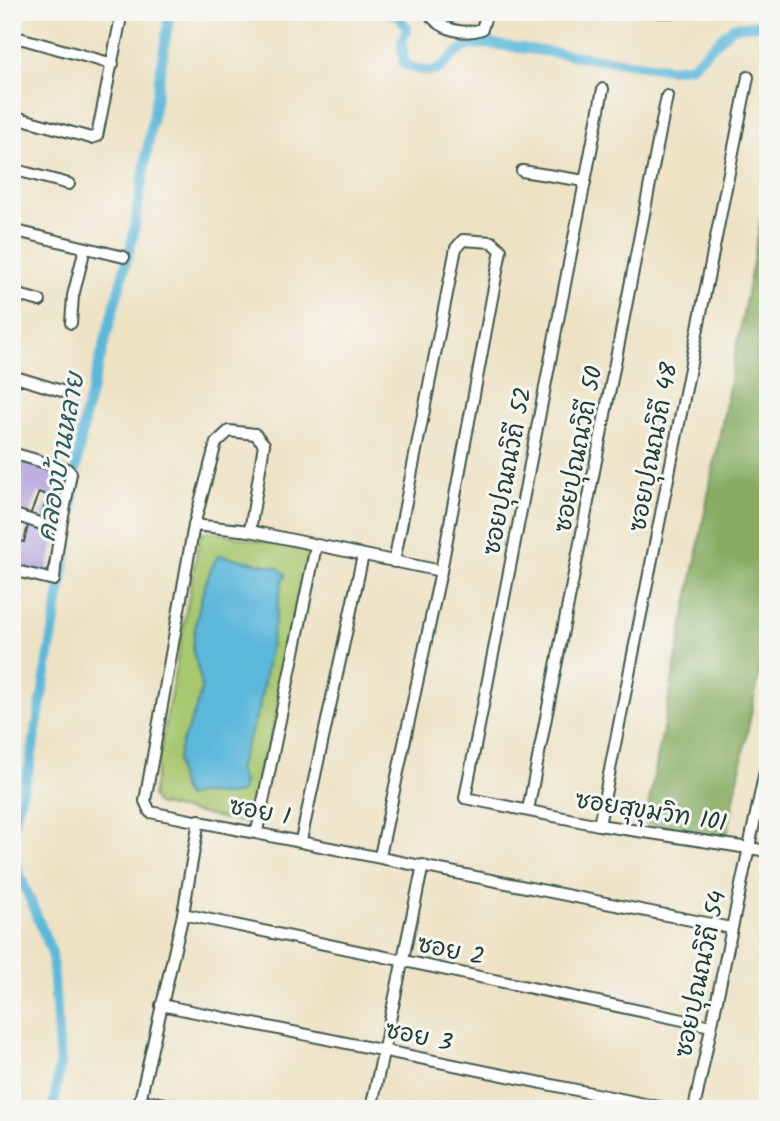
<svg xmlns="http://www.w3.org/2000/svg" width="780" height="1121" viewBox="0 0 780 1121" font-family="Kalam,'Playpen Sans Thai',sans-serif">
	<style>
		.green { fill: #a8c86f; stroke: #648252; stroke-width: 2 }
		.forest { fill: #86ac62; stroke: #52744b; stroke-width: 2 }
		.water { fill: #5cb8da; stroke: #3e7a87; stroke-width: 2 }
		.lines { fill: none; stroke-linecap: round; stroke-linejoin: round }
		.canal { stroke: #5cb8da; stroke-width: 10 }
		.building { fill: #ad9bdb }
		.minor-casing { stroke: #3e564a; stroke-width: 14 }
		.minor { stroke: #fff; stroke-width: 10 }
		.labels { text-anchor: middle; stroke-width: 6; stroke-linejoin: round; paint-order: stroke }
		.street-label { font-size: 24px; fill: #1f3d34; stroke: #f6f6f2 }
		.water-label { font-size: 26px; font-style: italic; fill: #2e5c5e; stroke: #f6f6f2 }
	</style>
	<rect width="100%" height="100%" fill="#f6f6f2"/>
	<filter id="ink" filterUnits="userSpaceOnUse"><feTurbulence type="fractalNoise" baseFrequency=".0143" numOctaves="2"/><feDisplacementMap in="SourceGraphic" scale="14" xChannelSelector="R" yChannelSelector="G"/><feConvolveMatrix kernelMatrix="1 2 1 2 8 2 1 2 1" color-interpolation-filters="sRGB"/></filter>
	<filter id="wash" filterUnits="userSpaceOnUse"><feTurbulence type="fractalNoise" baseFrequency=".00686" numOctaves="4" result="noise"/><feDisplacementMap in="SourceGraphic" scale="28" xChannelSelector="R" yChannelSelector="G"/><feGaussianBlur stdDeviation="1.57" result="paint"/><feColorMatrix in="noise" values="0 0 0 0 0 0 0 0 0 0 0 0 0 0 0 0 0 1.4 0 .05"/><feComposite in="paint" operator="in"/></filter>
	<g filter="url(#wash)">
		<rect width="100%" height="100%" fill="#eee2c4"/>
		<polygon class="green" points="208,531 309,551 253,825 157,804 152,797 200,535"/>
		<polygon class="forest" points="768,184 768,629 726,839 645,823"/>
		<path class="water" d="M219,555L276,567L286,574L282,582L259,709L238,769L243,782L242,792C222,800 206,789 186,797C163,750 193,733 201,690C203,676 193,661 193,647C194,623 205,573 219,555Z"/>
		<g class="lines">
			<g class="canal">
				<path d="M386,12L399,16L407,29L402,42L404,64C450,83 436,60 469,46C476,44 485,44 492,44L672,69L692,66L733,27L768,24"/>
				<polyline points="12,827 30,765 70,533 74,482 85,415 133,237 170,12"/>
				<polyline points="12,856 52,953 60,1062 53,1109"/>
			</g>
		</g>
		<g id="blocks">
			<g class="building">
				<polygon points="17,457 68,473 59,524 40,518 49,496 39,492 30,515 12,509 12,471"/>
				<polygon points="30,517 59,526 46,575 12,565 12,539 24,542"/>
			</g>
		</g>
	</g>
	<g filter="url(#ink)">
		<use href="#blocks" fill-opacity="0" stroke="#3e564a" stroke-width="2"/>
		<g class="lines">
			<g class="minor-casing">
				<g id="minor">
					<path d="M428,12C439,29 463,36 482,29L487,12"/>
					<polyline points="658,12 683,12"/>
					<polyline points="12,36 113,64"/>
					<polyline points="603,89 465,798 599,825 768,851"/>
					<polyline points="12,116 91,138 97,136 122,12"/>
					<polyline points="12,169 69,184"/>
					<polyline points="522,171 585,181"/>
					<polyline points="12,230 124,257"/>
					<polyline points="12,293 40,301"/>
					<polyline points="71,323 73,296 85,248"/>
					<polyline points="12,376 65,392"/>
					<path d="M12,453L67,469L71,473C65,509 56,543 54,580L12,570"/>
					<polyline points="12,514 60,530"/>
					<polyline points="194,525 250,531 441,571"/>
					<polyline points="250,531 264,444 255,434 229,431 216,443 194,525 145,801 150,812 731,928"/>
					<polyline points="528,810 667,96"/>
					<polyline points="599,825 748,77"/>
					<polyline points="257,831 316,546"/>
					<polyline points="301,840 363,555"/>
					<polyline points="380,856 441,571 501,250 492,242 463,240 456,248 394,562"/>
					<polyline points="183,914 711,1026"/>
					<polyline points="161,1005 669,1109"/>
					<polyline points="140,1100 196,1109"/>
					<polyline points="138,1109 183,914 199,820"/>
					<polyline points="371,1109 423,865"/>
					<polyline points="694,1109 768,757"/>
				</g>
			</g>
			<use href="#minor" class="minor"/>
		</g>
	</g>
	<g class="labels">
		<g class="street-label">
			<text transform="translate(653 447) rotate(-79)" y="8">ซอยปุณณวิถี 48</text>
			<text transform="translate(578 449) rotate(-79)" y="8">ซอยปุณณวิถี 50</text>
			<text transform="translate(507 471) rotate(-79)" y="8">ซอยปุณณวิถี 52</text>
			<text transform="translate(260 811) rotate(11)" y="8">ซอย 1</text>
			<text transform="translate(651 811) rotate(9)" y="8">ซอยสุขุมวิท 101</text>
			<text transform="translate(451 950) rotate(12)" y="8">ซอย 2</text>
			<text transform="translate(700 974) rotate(-78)" y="8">ซอยปุณณวิถี 54</text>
			<text transform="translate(419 1036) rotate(12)" y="8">ซอย 3</text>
		</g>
		<g class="water-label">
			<text transform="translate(60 457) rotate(-80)" y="9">คลองบ้านหลาย</text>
		</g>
	</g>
	<rect width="780" height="1121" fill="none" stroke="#f6f6f2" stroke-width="42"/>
</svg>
